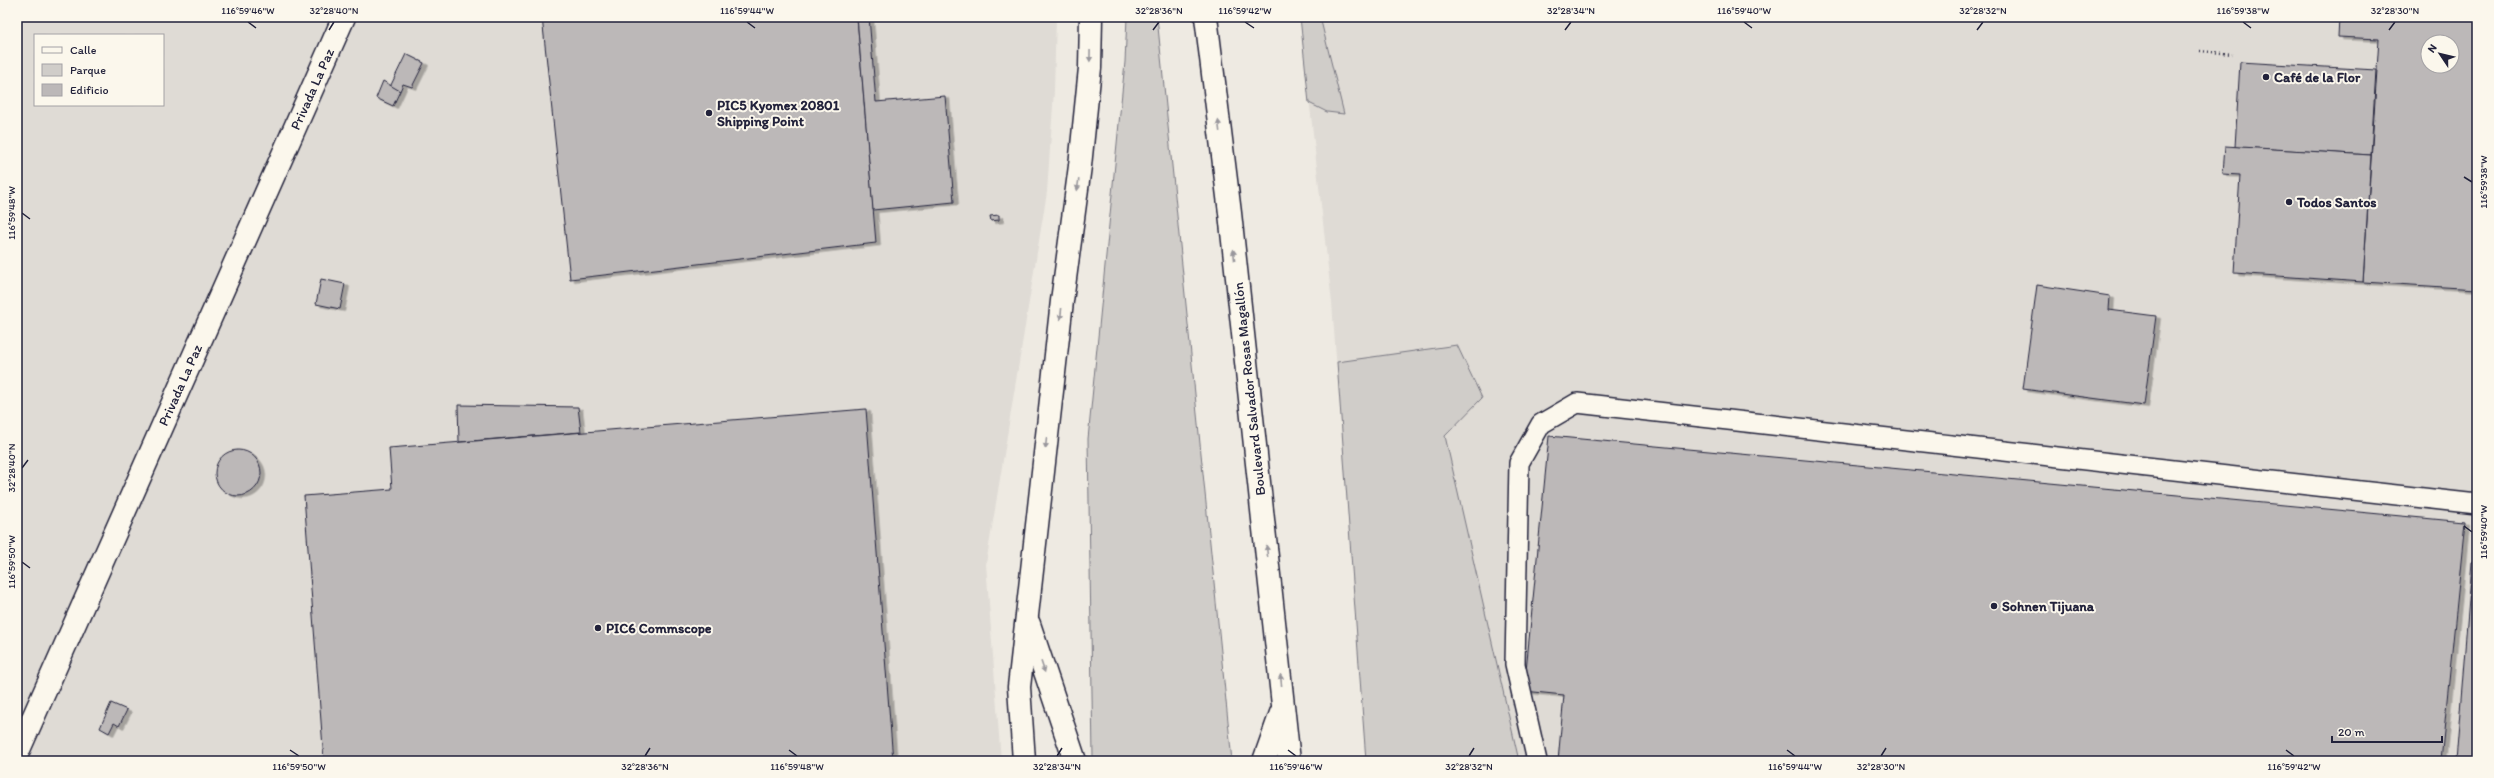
<svg xmlns="http://www.w3.org/2000/svg" width="2494" height="778" viewBox="0 0 2494 778" font-family="Itim,sans-serif">
	<style>
		.built { fill: #dfdbd5; fill-rule: evenodd }
		.green { fill: #d0cdc9; stroke: #797882 }
		.building { fill: #bcb8b8; stroke: #22223b; fill-rule: evenodd; filter: url(#shadow) }
		.lines { fill: none; stroke-linecap: round; stroke-linejoin: round }
		.lane-casing { stroke: #22223b; stroke-width: 22 }
		.secondary-casing { stroke: #22223b; stroke-width: 25 }
		.highway-casing { stroke: #22223b; stroke-width: 25 }
		.path { stroke: #22223b; stroke-width: 2.5; stroke-dasharray: 1 3; stroke-linecap: butt }
		.lane { stroke: #fbf7ec; stroke-width: 19 }
		.secondary { stroke: #fbf7ec; stroke-width: 22 }
		.highway { stroke: #fbf7ec; stroke-width: 22 }
		.oneway { fill: #99979c }
		.ticks { fill: none; stroke: #22223b; stroke-width: 1.5 }
		.poi-dot { fill: #22223b; stroke: #fbf7ec; stroke-width: 1.5 }
		.labels { text-anchor: middle; stroke-width: 4; stroke-linejoin: round; paint-order: stroke }
		.poi-label { font-size: 14px; font-weight: bold; fill: #22223b; stroke: #fbf7ec; text-anchor: start }
		.street-label { font-size: 14px; fill: #22223b; stroke: #fbf7ec }
		.neatline { fill: none; stroke: #22223b; stroke-width: 1.5 }
		.ticks-label { font-size: 10px; text-anchor: middle; fill: #22223b }
	</style>
	<defs>
		<filter id="shadow"><feDropShadow dx="4.5" dy="2.5" stdDeviation="0" flood-color="#0004"/></filter>
	</defs>
	<rect width="100%" height="100%" fill="#eeeae2"/>
	<filter id="ink" filterUnits="userSpaceOnUse"><feTurbulence type="fractalNoise" baseFrequency=".025" numOctaves="2"/><feDisplacementMap in="SourceGraphic" scale="8" xChannelSelector="R" yChannelSelector="G"/><feConvolveMatrix kernelMatrix="1 2 1 2 8 2 1 2 1" color-interpolation-filters="sRGB"/></filter>
	<g filter="url(#ink)">
		<g class="built">
			<path d="M17,17H1056L1054,91L1047,192L986,564L1001,761H17ZM35,35H163V105H35Z"/>
			<path d="M1300,17H2477V761H1366L1332,303ZM2428,42H2452V66H2428Z"/>
		</g>
		<g class="green">
			<polygon points="1127,17 1157,17 1232,761 1095,761 1093,757 1088,439 1125,62"/>
			<polygon points="1300,17 1320,17 1344,114 1327,112 1309,103"/>
			<polygon points="1457,345 1482,398 1445,436 1519,761 1366,761 1337,362"/>
		</g>
		<g class="building">
			<polygon points="542,17 857,17 876,243 570,279"/>
			<polygon points="857,17 869,17 876,102 945,96 954,202 873,210"/>
			<path d="M2339,17H2477V289L2363,282L2379,39L2338,37ZM2428,42H2452V66H2428Z"/>
			<polygon points="406,54 424,63 412,87 403,84 400,91 390,87"/>
			<polygon points="2240,62 2376,70 2371,155 2235,147"/>
			<polygon points="383,81 400,91 393,106 376,98"/>
			<polygon points="2225,146 2371,155 2363,282 2234,273 2240,175 2223,174"/>
			<polygon points="999,215 999,220 991,221 990,216"/>
			<polygon points="321,279 345,284 340,309 316,304"/>
			<polygon points="2037,285 2110,296 2109,310 2156,316 2144,405 2023,389"/>
			<polygon points="458,405 578,407 581,432 459,442"/>
			<polygon points="866,409 893,761 324,761 304,496 392,489 389,448"/>
			<polygon points="1549,436 2465,522 2441,761 1558,761 1564,695 1524,691"/>
			<circle cx="238" cy="473" r="23"/>
			<polygon points="2472,562 2477,562 2477,761 2456,761"/>
			<polygon points="111,703 127,710 119,726 114,723 109,733 100,728"/>
		</g>
		<g class="lines">
			<g class="lane-casing">
				<polyline id="lane" points="1537,761 1515,664 1519,463 1541,424 1577,403 2477,504"/>
			</g>
			<g class="secondary-casing">
				<polyline id="secondary" points="17,754 344,17"/>
			</g>
			<g class="highway-casing">
				<g id="highway">
					<polyline points="1206,17 1230,213 1289,761"/>
					<polyline points="1029,624 1075,761"/>
					<polyline points="1024,761 1019,687 1062,301 1080,166 1090,68 1091,17"/>
					<polyline points="1264,761 1281,713"/>
				</g>
			</g>
			<polyline class="path" points="2200,51 2232,54"/>
			<use href="#lane" class="lane"/>
			<use href="#secondary" class="secondary"/>
			<use href="#highway" class="highway"/>
		</g>
		<defs><path id="oneway-solid" d="M-6-.8H1V-3.2L6.5 0L1 3.2V.8H-6Z"/></defs>
		<g class="oneway">
			<use href="#oneway-solid" transform="translate(1090 56) rotate(91)"/>
			<use href="#oneway-solid" transform="translate(1219 126) rotate(-97)"/>
			<use href="#oneway-solid" transform="translate(1078 185) rotate(98)"/>
			<use href="#oneway-solid" transform="translate(1234 255) rotate(-96)"/>
			<use href="#oneway-solid" transform="translate(1061 314) rotate(96)"/>
			<use href="#oneway-solid" transform="translate(1046 443) rotate(96)"/>
			<use href="#oneway-solid" transform="translate(1267 551) rotate(-96)"/>
			<use href="#oneway-solid" transform="translate(1043 667) rotate(71)"/>
			<use href="#oneway-solid" transform="translate(1281 680) rotate(-96)"/>
		</g>
	</g>
	<path class="ticks" d="M248,22L256,28M747,22L755,28M1245,22L1254,28M1744,22L1752,28M2243,22L2251,28M329,30L334,22M1153,30L1159,22M1565,30L1571,22M1977,30L1983,22M2389,30L2395,22M2464,177L2472,182M22,213L30,219M22,468L28,460M2464,526L2472,532M22,562L30,568M290,750L299,756M789,750L797,756M1288,750L1296,756M1787,750L1795,756M2286,750L2294,756M645,756L650,748M1057,756L1062,748M1469,756L1474,748M1881,756L1886,748"/>
	<g class="poi-dot">
		<circle cx="2266" cy="77" r="4"/>
		<circle cx="709" cy="113" r="4"/>
		<circle cx="2289" cy="202" r="4"/>
		<circle cx="1994" cy="606" r="4"/>
		<circle cx="598" cy="628" r="4"/>
	</g>
	<g class="labels">
		<g class="poi-label">
			<text x="2274" y="82">Café de la Flor</text>
			<text x="717" y="110">PIC5 Kyomex 20801<tspan x="717" dy="16">Shipping Point</tspan></text>
			<text x="2297" y="207">Todos Santos</text>
			<text x="2002" y="611">Sohnen Tijuana</text>
			<text x="606" y="633">PIC6 Commscope</text>
		</g>
		<g class="street-label">
			<text transform="translate(312 89) rotate(-66)" y="5">Privada La Paz</text>
			<text transform="translate(180 385) rotate(-66)" y="5">Privada La Paz</text>
			<text transform="translate(1249 389) rotate(-96)" y="5">Boulevard Salvador Rosas Magallón</text>
		</g>
	</g>
	<rect width="2494" height="778" fill="none" stroke="#fbf7ec" stroke-width="44"/>
	<rect x="34" y="34" width="130" height="72" fill="#fbf7ec" stroke="#a4a2a5"/>
	<rect x="42" y="47" width="20" height="6" fill="#fbf7ec" stroke="#a4a2a5"/>
	<text x="70" y="54" font-size="12" fill="#22223b">Calle</text>
	<rect x="42" y="64" width="20" height="12" fill="#d0cdc9" stroke="#a4a2a5"/>
	<text x="70" y="74" font-size="12" fill="#22223b">Parque</text>
	<rect x="42" y="84" width="20" height="12" fill="#bcb8b8" stroke="#a4a2a5"/>
	<text x="70" y="94" font-size="12" fill="#22223b">Edificio</text>
	<g transform="translate(2440 54) rotate(305)"><circle r="19" fill="#fbf7ec" stroke="#a4a2a5"/>
	<path d="M0-3L7 15L0 10L-7 15Z" fill="#22223b"/>
	<text y="-6" font-size="11" font-weight="bold" text-anchor="middle" fill="#22223b">N</text>
	</g>
	<path d="M2332 736v6h110v-6" fill="none" stroke="#22223b" stroke-width="2"/>
	<text x="2338" y="736" font-size="12" fill="#22223b" stroke="#fbf7ec" stroke-width="3" paint-order="stroke">20 m</text>
	<rect x="22" y="22" width="2450" height="734" class="neatline"/>
	<g class="ticks-label">
		<text x="248" y="14">116°59'46"W</text>
		<text x="334" y="14">32°28'40"N</text>
		<text x="747" y="14">116°59'44"W</text>
		<text x="1159" y="14">32°28'36"N</text>
		<text x="1245" y="14">116°59'42"W</text>
		<text x="1571" y="14">32°28'34"N</text>
		<text x="1744" y="14">116°59'40"W</text>
		<text x="1983" y="14">32°28'32"N</text>
		<text x="2243" y="14">116°59'38"W</text>
		<text x="2395" y="14">32°28'30"N</text>
		<text transform="translate(2483 182) rotate(-90)" y="4">116°59'38"W</text>
		<text transform="translate(11 213) rotate(-90)" y="4">116°59'48"W</text>
		<text transform="translate(11 468) rotate(-90)" y="4">32°28'40"N</text>
		<text transform="translate(2483 532) rotate(-90)" y="4">116°59'40"W</text>
		<text transform="translate(11 562) rotate(-90)" y="4">116°59'50"W</text>
		<text x="299" y="770">116°59'50"W</text>
		<text x="645" y="770">32°28'36"N</text>
		<text x="797" y="770">116°59'48"W</text>
		<text x="1057" y="770">32°28'34"N</text>
		<text x="1296" y="770">116°59'46"W</text>
		<text x="1469" y="770">32°28'32"N</text>
		<text x="1795" y="770">116°59'44"W</text>
		<text x="1881" y="770">32°28'30"N</text>
		<text x="2294" y="770">116°59'42"W</text>
	</g>
</svg>
